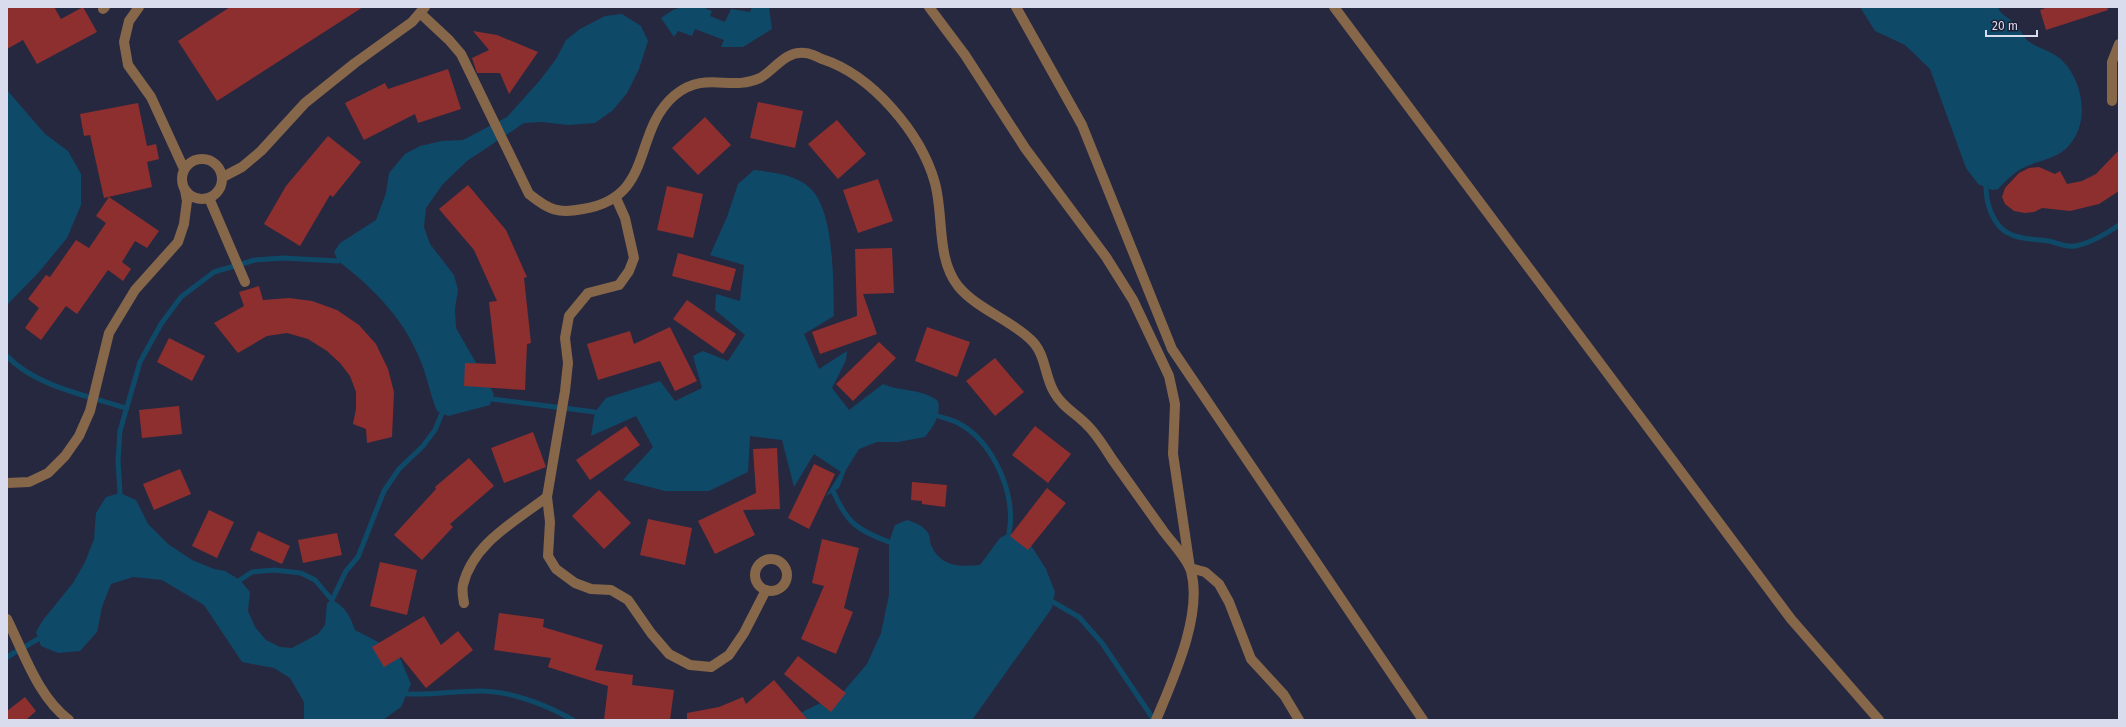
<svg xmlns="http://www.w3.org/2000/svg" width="2126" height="727" viewBox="0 0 2126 727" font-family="'Fira Sans',sans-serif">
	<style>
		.water { fill: #0f4968 }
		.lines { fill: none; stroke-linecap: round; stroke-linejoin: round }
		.stream { stroke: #0f4968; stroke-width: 5 }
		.building { fill: #8d2f2e }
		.minor { stroke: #86674a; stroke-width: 10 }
	</style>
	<rect width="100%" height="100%" fill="#262840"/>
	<g class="water">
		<polygon points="682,7 702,7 712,11 710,16 725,22 731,9 750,12 752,7 769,7 772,29 743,47 721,47 724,40 695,29 692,36 678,31 674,37 661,18 673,10"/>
		<path d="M1860,7H1998C2000,15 2010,18 2015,24C2020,29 2023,36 2028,41C2037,48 2049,50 2058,57C2081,75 2090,116 2073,140C2061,160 2039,159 2021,169C2012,174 2005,182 1998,189L1992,190L1978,184L1966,168L1930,69L1905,45L1875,31Z"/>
		<path d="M622,14L641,26L648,41L639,69L627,93L613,110L595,123L568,125L542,122L524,123L467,161L443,184L426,208L424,227L430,244L454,275L458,290L455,309L456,328L494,394L490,405L448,416L437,411C431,396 428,382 423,367C407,322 375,289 338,261L334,252L340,243L376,220L386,193L389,173L405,154L420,146L442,141L463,140L507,117L541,79L556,59L566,40L580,29L605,16Z"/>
		<polygon points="7,90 45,134 68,151 81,174 81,205 67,238 39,272 7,305"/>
		<path d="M754,170C772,172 798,175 811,189C835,213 833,284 834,316L804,334L819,369L847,351L846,360L832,388L849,410L883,384C901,392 921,388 938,401C941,416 934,425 925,437L898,442H877L859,449L846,470L839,488L826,496L841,472L814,454L794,487L782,440L750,436L748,472L709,491H665L623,480L653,447L636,416L591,436L595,412L606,398L660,381L675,401L702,388L693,356L703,351L728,361L745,335L715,310L716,294L740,301L744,265L710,255L727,217L738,184Z"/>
		<path d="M120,493L136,500L148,524L168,544L192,560L214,569L225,571L240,580L250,592L248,611L255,627L266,640L280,647L292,648L318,634L325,625L327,603L332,600C346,607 350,616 355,630L382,644L400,658L411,684L401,707L383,720H304V702L290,678L274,668L242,662L204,605L162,580L133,577L111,584L102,607L97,632L80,651L58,653L41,646L36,632L43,620L73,583L85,562L94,539L96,513L106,497Z"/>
		<path d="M907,520C915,523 923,525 928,533C931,537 929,543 932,547C942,567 960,567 980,565L1000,538L1009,533L1025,536L1046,569L1055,592L1052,608L972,720H786L843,692L867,664L881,633L889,595V542L895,525Z"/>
	</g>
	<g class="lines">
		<g class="stream">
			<path d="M1986,187C1986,203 1993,227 2010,234C2022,240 2036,239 2049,241C2058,243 2066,248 2075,246C2091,243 2106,234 2119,225"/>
			<path d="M7,356C35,386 88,396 126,408"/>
			<polyline points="492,399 595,412"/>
			<path d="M938,416C944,418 952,420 958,423C993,441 1017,495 1009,533"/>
			<path d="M833,491C847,523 857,530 889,542"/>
			<polyline points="120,493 118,461 120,431 140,362 161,324 181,297 214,272 255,260 283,258 338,261"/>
			<polyline points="240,580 252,572 274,570 301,573 315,580 332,600 346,571 358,557 384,491 399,469 423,446 435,430 442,413"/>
			<polyline points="1053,602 1079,617 1102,643 1154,720"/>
			<polyline points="7,657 38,639"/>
			<path d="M407,694C434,695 455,691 480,691C511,691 547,705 573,720"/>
		</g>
	</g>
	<g class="building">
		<polygon points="7,7 54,7 61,19 83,7 97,32 37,64 23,40 7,49"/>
		<polygon points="230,7 363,7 217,101 178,41"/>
		<polygon points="2048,7 2107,7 2108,10 2046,30 2040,10"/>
		<polygon points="473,31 497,35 538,52 509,94 500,73 477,73 472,58 489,50"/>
		<polygon points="448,69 461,109 418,123 415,114 364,140 345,103 385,83 388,89"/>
		<polygon points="758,102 803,111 795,148 750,138"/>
		<polygon points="138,103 147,146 156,144 159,159 147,162 152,187 104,198 90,135 84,136 80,114"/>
		<polygon points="705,117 731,145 698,175 672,148"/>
		<polygon points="837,120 866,154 838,179 808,144"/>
		<polygon points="328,136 361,162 333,197 330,195 300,246 264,224 286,186"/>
		<polygon points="2119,150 2119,191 2099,204 2070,211 2042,208 2034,212 2025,213 2014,211 2005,204 2002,197 2005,188 2019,173 2029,168 2039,167 2055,174 2060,171 2067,184 2082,181 2096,174"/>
		<polygon points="878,179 893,221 858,233 843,190"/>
		<polygon points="468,185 506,230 527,277 524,278 531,343 527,344 525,390 464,386 465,363 496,364 489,302 497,301 474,250 439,209"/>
		<polygon points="667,186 703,194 693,238 657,230"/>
		<polygon points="109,197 159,231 147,248 135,241 122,262 131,269 123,281 108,270 77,314 66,306 41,340 25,328 39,308 28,299 46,275 50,277 76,240 89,248 106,223 96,216"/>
		<polygon points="892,248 894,293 863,294 877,334 820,354 812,332 857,316 855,249"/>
		<polygon points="678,253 736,269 730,291 672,276"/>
		<polygon points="259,286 263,300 289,298 312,301 337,310 359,325 376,344 388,369 394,392 392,437 367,443 366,429 353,424 356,409 356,392 350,376 340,363 327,351 308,339 287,333 267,336 238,353 214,323 244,306 239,292"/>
		<polygon points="687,300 736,334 723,354 673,319"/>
		<polygon points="670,327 697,381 675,391 660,361 598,380 587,344 630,331 634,344"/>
		<polygon points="927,327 970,342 957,377 915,361"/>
		<polygon points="169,338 205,356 192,381 157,362"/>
		<polygon points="879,342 896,358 853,401 836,384"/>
		<polygon points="995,358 1024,392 995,416 966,381"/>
		<polygon points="179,406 182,434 142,438 139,410"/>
		<polygon points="626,426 640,445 590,480 576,460"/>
		<polygon points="1035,426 1071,454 1048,483 1012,455"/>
		<polygon points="533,432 546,467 504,483 491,448"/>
		<polygon points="777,448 780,509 743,510 755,535 715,554 698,521 756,493 753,449"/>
		<polygon points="469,458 494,486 450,524 453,527 422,560 394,535 436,489 435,487"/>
		<polygon points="814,464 835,474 809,529 788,518"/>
		<polygon points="180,469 191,494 154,510 143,484"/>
		<polygon points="912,482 947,485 945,507 922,504 922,501 911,500"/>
		<polygon points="1047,488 1066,503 1028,550 1010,536"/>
		<polygon points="599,490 631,523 604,549 572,516"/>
		<polygon points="209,510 234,522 217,558 192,546"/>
		<polygon points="648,519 692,528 685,565 640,555"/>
		<polygon points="258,531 290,546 282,564 250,550"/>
		<polygon points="337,533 342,555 303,563 298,540"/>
		<polygon points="822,539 859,548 844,608 853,612 836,654 801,639 824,586 812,583"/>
		<polygon points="380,562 417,570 407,615 370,606"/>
		<polygon points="499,613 544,619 543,627 603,645 595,670 633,675 632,685 674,690 670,720 604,720 608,686 548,667 551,658 494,650"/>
		<polygon points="424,616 441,645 458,631 473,650 426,688 401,657 384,667 372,647"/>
		<polygon points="798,656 846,693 831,712 784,674"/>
		<polygon points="774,680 808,720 687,720 687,713 719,707 743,697 746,704"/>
		<polygon points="25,697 36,711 26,720 7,720 7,711"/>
	</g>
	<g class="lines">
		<g class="minor">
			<polyline points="139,7 129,21 124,42 128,65 151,97 184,169"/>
			<polyline points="929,7 965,55 1025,148 1106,257 1133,300 1169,376 1175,404 1173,454 1190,568 1205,572 1219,584 1229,602 1251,659 1284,695 1299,720"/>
			<polyline points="1016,7 1082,125 1172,349 1423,720"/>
			<polyline points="1334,7 1791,619 1879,720"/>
			<polyline points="103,9 105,7"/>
			<path d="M420,13L449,40L461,54L529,194C549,210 558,214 583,209C656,197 631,132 675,95C706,70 730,92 760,78C776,69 784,51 805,53C811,53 817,57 822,59C872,75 921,133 935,183C944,216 936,258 958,286C977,309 1009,319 1030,339C1046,353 1044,375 1054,392C1062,407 1077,414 1088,426C1097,435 1105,448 1112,459C1130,484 1147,508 1164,532C1173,544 1187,558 1191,571C1203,615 1173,679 1156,720"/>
			<polyline points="2112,101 2112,62 2119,44"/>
			<circle cx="202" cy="179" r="20"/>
			<polyline points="223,177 242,167 261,151 305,103 355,63 412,22 425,7"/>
			<polyline points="209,198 245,282"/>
			<polyline points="616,198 625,218 634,258 629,271 619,285 588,293 569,316 565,338 568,363 565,391 547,497 550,522 548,556 556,569 575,583 591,589 611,590 628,600 651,633 669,654 690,665 711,667 729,655 744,633 766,590"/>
			<polyline points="7,483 29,482 48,473 65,456 79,436 90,411 109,333 135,290 178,242 184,224 187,201 185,190"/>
			<circle cx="771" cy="575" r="16"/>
			<path d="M464,603C463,598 462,590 463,585C473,543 516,521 547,497"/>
			<path d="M7,619C24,653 38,697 69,720"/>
		</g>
	</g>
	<rect width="2126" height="727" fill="none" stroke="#d9dcec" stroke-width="16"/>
	<path d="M1986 30v6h51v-6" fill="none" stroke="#d9dcec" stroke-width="2"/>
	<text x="1992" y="30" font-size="12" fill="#d9dcec" stroke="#1d1f36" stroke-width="3" paint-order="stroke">20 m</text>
</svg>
